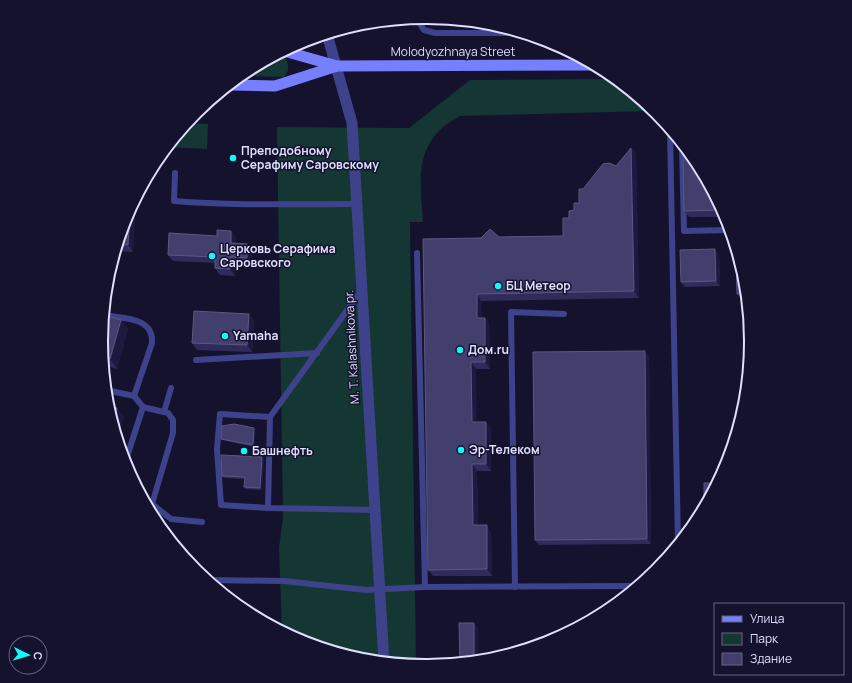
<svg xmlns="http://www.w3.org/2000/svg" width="852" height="683" viewBox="0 0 852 683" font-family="Manrope,sans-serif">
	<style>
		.green { fill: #153733 }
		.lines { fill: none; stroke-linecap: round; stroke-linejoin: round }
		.service { stroke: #3e428b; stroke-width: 6 }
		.tertiary { stroke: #3e428b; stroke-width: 11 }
		.secondary { stroke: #767ffe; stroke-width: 11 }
		.wall { fill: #302b5a }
		.shaded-wall { fill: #1d1941 }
		.building { fill: #433f6c; stroke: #5b5883 }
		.poi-dot { fill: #0cfbfd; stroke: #14122d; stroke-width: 1.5 }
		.labels { text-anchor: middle; stroke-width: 3; stroke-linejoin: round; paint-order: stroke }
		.street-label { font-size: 12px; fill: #dfdeff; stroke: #14122d }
		.poi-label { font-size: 12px; font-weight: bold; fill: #dfdeff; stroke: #14122d; text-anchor: start }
		.rim { fill: none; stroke: #dfdeff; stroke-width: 2 }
	</style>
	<rect width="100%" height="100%" fill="#14122d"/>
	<g class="green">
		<path d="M274,56L285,57C289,65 290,70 284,77L241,76Z"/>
		<path d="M615,79L652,109L648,111L460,116C454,120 447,123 442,128C414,154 421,187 423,222H410L416,665L362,660L302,641L282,631L279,548L283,517L277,127L409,128L470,80Z"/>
		<polygon points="187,123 208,124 207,149 168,147"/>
	</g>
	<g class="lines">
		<g class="service">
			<polyline points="416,18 424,30 435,33 522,33"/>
			<polyline points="670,130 678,544"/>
			<polyline points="682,145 684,231 730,230"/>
			<path d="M175,173L174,201C235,206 296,204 357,204"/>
			<polyline points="361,291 270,417 268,508 375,510"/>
			<path d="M104,315C124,319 154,317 152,343L134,396"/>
			<polyline points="196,360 317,353"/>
			<polyline points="106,390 134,396 143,407 125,463"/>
			<polyline points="143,407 168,413 173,420 173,433 152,504 149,508"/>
			<polyline points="164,412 171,388"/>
			<polyline points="152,504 171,519 202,522"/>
			<polyline points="268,508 221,505 217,449 220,414 270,417"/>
			<polyline points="207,580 284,581 366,590 425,587 417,253"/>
			<polyline points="425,587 637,586"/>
			<polyline points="515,587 511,312 564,314"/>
		</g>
		<polyline class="tertiary" points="327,34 352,123 384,662"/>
		<g class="secondary">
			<polyline points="284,51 337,66 594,65"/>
			<polyline points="230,85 275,86 337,66"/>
		</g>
	</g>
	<g class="wall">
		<polygon points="631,148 636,154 639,298 481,301 481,318 485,318 489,324 490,369 476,369 476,422 491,429 491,471 477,471 478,525 491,532 492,576 433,576 428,570 423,239 563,236 569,218 579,203 583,189 616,166"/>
		<polygon points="696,161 726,217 689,217 684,211"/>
		<polygon points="135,207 133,252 116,251 126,217"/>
		<polygon points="236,237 236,243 247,244 252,251 252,265 235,264 235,276 220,275 215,268 215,263 173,261 168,255"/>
		<polygon points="719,255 720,286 685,287 681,282"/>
		<polygon points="744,278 746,299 741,299 737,294"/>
		<polygon points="121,320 128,329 117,369 104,365 102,341"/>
		<polygon points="254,321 252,352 197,350 192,343"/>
		<polygon points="649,356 651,544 539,545 535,540"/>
		<polygon points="255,430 254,447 222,440 221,439"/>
		<polygon points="264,459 262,490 245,489 244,487 245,479 224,478 222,476"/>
	</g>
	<g class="shaded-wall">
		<polygon points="631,148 636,154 639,298 634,291"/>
		<polygon points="133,204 135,207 133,252 128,245 130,210"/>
		<polygon points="231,231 236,237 236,250 231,243"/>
		<polygon points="247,244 252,251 252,265 247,258"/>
		<polygon points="715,249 719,255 720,286 716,281"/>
		<polygon points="231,257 235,264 235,276 230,269"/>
		<polygon points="477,294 481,301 482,324 477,318"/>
		<polygon points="249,314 254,321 252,352 247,345"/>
		<polygon points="485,318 489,324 490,369 485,362"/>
		<polygon points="121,320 128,329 117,369 110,359"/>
		<polygon points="645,351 649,356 651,544 647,539"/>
		<polygon points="471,362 476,369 477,429 472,422"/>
		<polygon points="117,408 124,417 118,438 113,421"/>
		<polygon points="486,422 491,429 491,471 486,464"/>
		<polygon points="254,428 255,430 254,447 253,445"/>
		<polygon points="262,457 264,459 262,490 260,488"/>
		<polygon points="472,464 477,471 478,532 473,525"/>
		<polygon points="487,525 491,532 492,576 487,569"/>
		<polygon points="474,623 478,628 478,661 474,661"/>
	</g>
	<g class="building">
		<polygon points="631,148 634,291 477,294 477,318 485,318 485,362 471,362 472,422 486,422 486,464 472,464 473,525 487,525 487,569 428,570 423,239 481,238 490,229 499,237 563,236 563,218 569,218 569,211 574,210 574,203 579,203 579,189 583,189 603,164 609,163 616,166"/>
		<polygon points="683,152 688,152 696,161 722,210 684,211"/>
		<polygon points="130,210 128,245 118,244 126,217"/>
		<polygon points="217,230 231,231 231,243 247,244 247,258 231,257 230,269 215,268 215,257 168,255 169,233 217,236"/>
		<polygon points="715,249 716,281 681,282 680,250"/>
		<polygon points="736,252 744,278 746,293 737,294"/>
		<polygon points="194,311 249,314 247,345 192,343"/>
		<polygon points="104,315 121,320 110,359 103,357 102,341"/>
		<polygon points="645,351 647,539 535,540 533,352"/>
		<polygon points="108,405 117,408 113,421"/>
		<polygon points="234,424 254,428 253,445 221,439 222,426"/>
		<polygon points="221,455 262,457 260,488 244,487 245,477 222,476"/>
		<polygon points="704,483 716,483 704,506"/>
		<polygon points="459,623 474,623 474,661 460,663"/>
	</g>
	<g class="poi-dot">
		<circle cx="233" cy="158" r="4"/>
		<circle cx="212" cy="256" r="4"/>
		<circle cx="498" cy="286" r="4"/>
		<circle cx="225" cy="336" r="4"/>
		<circle cx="460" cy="350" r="4"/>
		<circle cx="461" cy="450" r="4"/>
		<circle cx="244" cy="451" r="4"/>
	</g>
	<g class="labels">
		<g class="street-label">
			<text x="453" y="56">Molodyozhnaya Street</text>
			<text transform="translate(352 347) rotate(-93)" y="4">M. T. Kalashnikova pr.</text>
		</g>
		<g class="poi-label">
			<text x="241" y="155">Преподобному<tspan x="241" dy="14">Серафиму Саровскому</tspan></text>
			<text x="220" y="253">Церковь Серафима<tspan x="220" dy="14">Саровского</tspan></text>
			<text x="506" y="290">БЦ Метеор</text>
			<text x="233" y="340">Yamaha</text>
			<text x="468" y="354">Дом.ru</text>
			<text x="469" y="454">Эр-Телеком</text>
			<text x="252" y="455">Башнефть</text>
		</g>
	</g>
	<path d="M0 0H852V683H0ZM425 24H427A317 317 0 0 1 744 341V342A317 317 0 0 1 427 659H425A317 317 0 0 1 108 342V341A317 317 0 0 1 425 24Z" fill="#14122d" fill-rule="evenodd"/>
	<path class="rim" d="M425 24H427A317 317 0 0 1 744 341V342A317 317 0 0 1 427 659H425A317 317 0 0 1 108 342V341A317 317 0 0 1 425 24Z"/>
	<rect x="714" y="603" width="130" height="72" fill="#14122d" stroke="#656481"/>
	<rect x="722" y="616" width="20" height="6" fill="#767ffe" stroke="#656481"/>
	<text x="750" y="623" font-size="12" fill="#dfdeff">Улица</text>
	<rect x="722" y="633" width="20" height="12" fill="#153733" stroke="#656481"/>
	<text x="750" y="643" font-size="12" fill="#dfdeff">Парк</text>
	<rect x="722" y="653" width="20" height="12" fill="#433f6c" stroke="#656481"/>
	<text x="750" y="663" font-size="12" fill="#dfdeff">Здание</text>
	<g transform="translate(28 655) rotate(95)"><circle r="19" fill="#14122d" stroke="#656481"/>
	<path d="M0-3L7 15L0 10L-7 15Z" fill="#0cfbfd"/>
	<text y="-6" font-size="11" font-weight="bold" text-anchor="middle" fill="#dfdeff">С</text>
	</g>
</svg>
